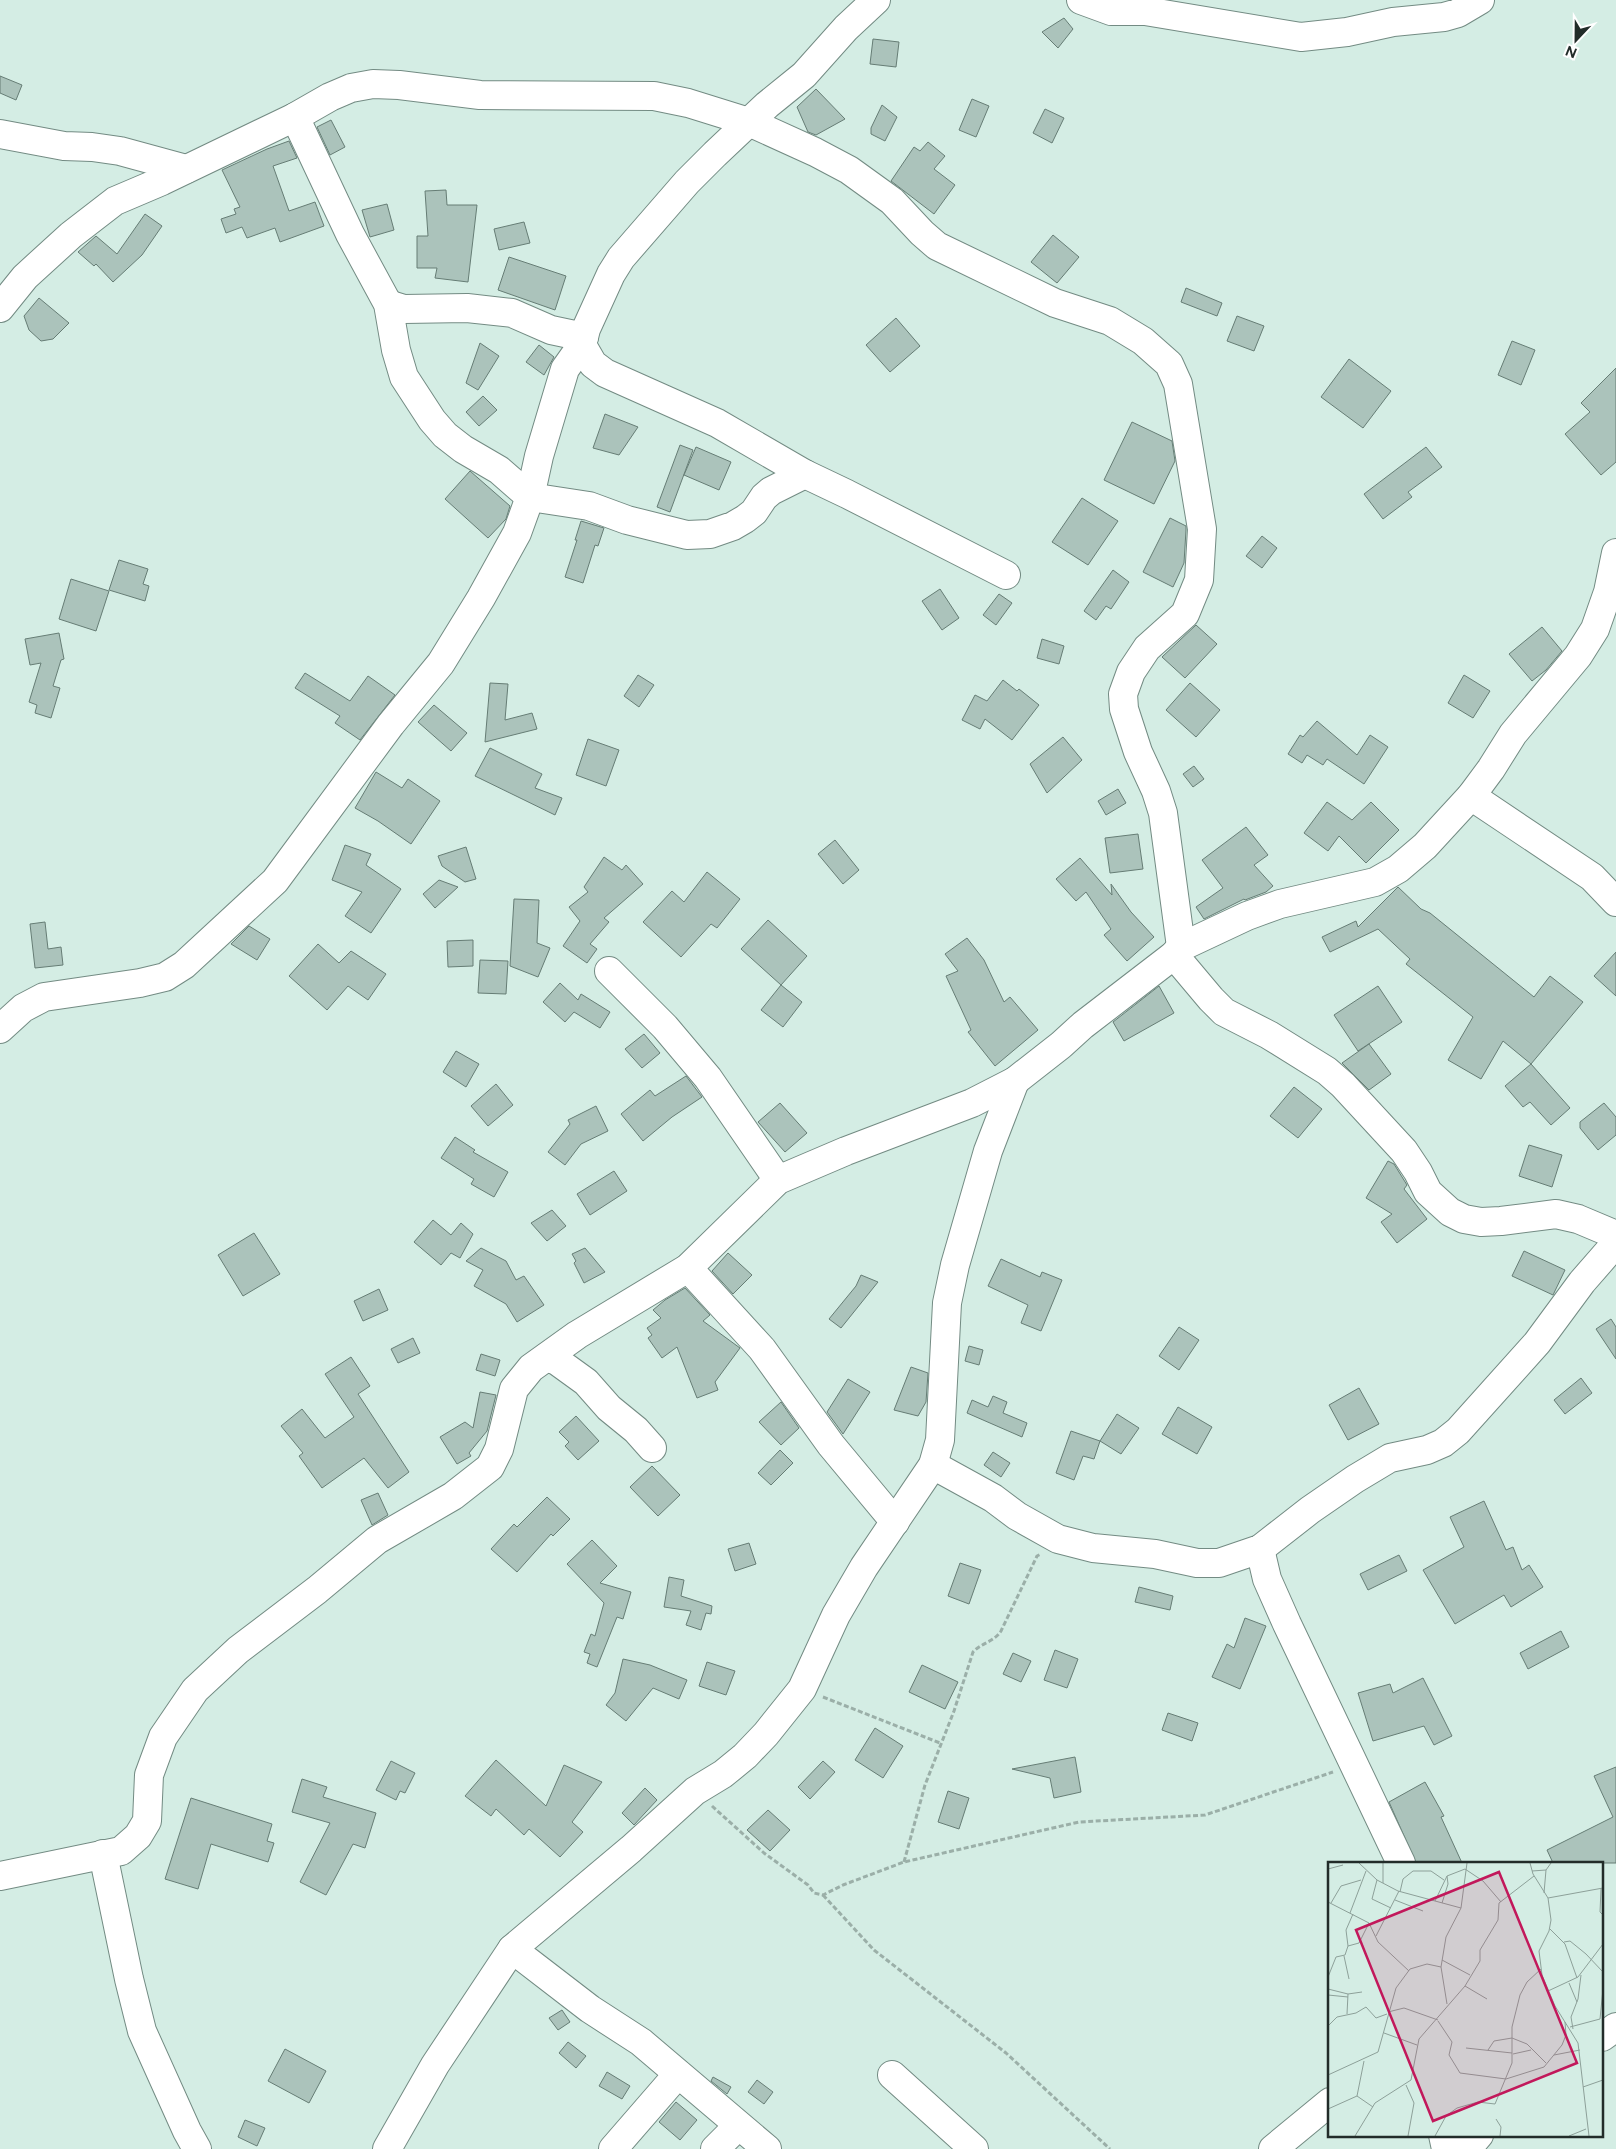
<svg xmlns="http://www.w3.org/2000/svg" width="1616" height="2149" viewBox="0 0 1616 2149" font-family="Figtree,sans-serif">
	<style>
		.building { fill: #abc3bb; stroke: #667d75 }
		.lines { fill: none; stroke-linecap: round; stroke-linejoin: round }
		.minor-casing { stroke: #738b83; stroke-width: 30 }
		.path { stroke: #9bafa8; stroke-width: 3; stroke-dasharray: 5 2.5; stroke-linecap: butt }
		.minor { stroke: #fff; stroke-width: 28 }
		.inset-road { fill: none; stroke: #8da099; stroke-width: 1 }
		.view { fill: #c2185b; fill-opacity: 0.15; stroke: #c2185b; stroke-width: 2.5 }
		.inset-edge { fill: none; stroke: #222c29; stroke-width: 2.5 }
	</style>
	<rect width="100%" height="100%" fill="#d4ede4"/>
	<g class="building">
		<polygon points="1064,18 1073,29 1058,48 1042,32"/>
		<polygon points="873,39 899,42 896,67 870,64"/>
		<polygon points="0,76 22,85 16,100 0,93"/>
		<polygon points="816,89 845,119 816,135 808,132 797,107"/>
		<polygon points="972,99 989,106 976,137 959,130"/>
		<polygon points="882,105 897,117 885,141 871,134 871,128"/>
		<polygon points="1045,109 1064,118 1052,143 1033,133"/>
		<polygon points="331,120 345,147 330,155 317,127"/>
		<polygon points="289,141 297,158 273,166 289,211 315,202 324,226 280,242 275,228 247,238 242,227 226,233 221,219 236,214 234,209 240,207 222,170 267,149"/>
		<polygon points="928,142 945,156 934,169 955,185 934,214 891,181 914,147 920,151"/>
		<polygon points="446,190 447,205 477,205 468,282 435,278 437,268 417,268 417,236 428,236 425,191"/>
		<polygon points="387,204 394,230 370,237 362,210"/>
		<polygon points="145,214 162,226 142,255 113,282 96,264 94,266 78,252 96,236 117,254"/>
		<polygon points="524,222 530,243 499,250 494,229"/>
		<polygon points="1053,235 1079,257 1057,283 1031,262"/>
		<polygon points="509,257 566,276 555,310 498,290"/>
		<polygon points="1186,288 1222,303 1217,316 1181,302"/>
		<polygon points="39,298 69,323 53,339 41,341 29,330 24,316"/>
		<polygon points="1237,316 1264,326 1254,351 1227,341"/>
		<polygon points="896,318 920,346 890,372 866,345"/>
		<polygon points="1512,341 1535,350 1521,385 1498,375"/>
		<polygon points="480,343 499,356 478,390 466,383"/>
		<polygon points="539,345 554,357 544,375 526,362"/>
		<polygon points="1349,359 1391,391 1363,428 1321,397"/>
		<polygon points="1616,368 1616,462 1601,475 1565,434 1590,412 1581,403"/>
		<polygon points="483,396 497,410 479,426 466,412"/>
		<polygon points="605,414 638,427 619,455 593,448"/>
		<polygon points="1132,422 1172,441 1175,461 1154,504 1104,480"/>
		<polygon points="680,445 693,450 670,512 657,507"/>
		<polygon points="696,447 731,462 719,490 684,475"/>
		<polygon points="1426,447 1442,467 1408,492 1412,497 1383,519 1364,494"/>
		<polygon points="470,471 510,506 506,519 488,538 445,499"/>
		<polygon points="1082,498 1118,521 1088,565 1052,542"/>
		<polygon points="1170,518 1186,526 1186,530 1184,563 1173,587 1143,572"/>
		<polygon points="581,521 604,528 598,546 595,545 583,583 565,577 577,540 575,540"/>
		<polygon points="1262,536 1277,548 1262,568 1246,556"/>
		<polygon points="119,560 148,569 143,584 149,586 145,601 109,590"/>
		<polygon points="1113,570 1129,582 1111,609 1106,606 1096,620 1084,611"/>
		<polygon points="71,579 109,591 96,631 59,619"/>
		<polygon points="940,589 959,618 942,630 922,601"/>
		<polygon points="999,594 1012,603 996,625 983,615"/>
		<polygon points="1196,625 1217,644 1185,678 1162,657"/>
		<polygon points="1542,627 1562,651 1546,670 1532,681 1509,654"/>
		<polygon points="59,633 64,659 61,660 53,686 60,688 51,718 35,713 37,705 29,702 41,663 30,665 25,639"/>
		<polygon points="1042,639 1064,646 1059,664 1037,658"/>
		<polygon points="305,673 350,701 368,676 395,695 360,740 335,723 340,716 295,688"/>
		<polygon points="638,675 654,685 639,707 624,696"/>
		<polygon points="1464,675 1490,691 1473,718 1448,703"/>
		<polygon points="1003,680 1017,691 1019,689 1039,705 1012,740 985,719 980,729 962,720 975,695 987,701"/>
		<polygon points="490,683 508,684 505,720 532,713 537,729 485,742"/>
		<polygon points="1190,683 1220,710 1196,737 1166,710"/>
		<polygon points="434,705 467,733 451,751 418,722"/>
		<polygon points="1317,721 1357,755 1370,735 1388,747 1364,784 1327,759 1323,765 1307,755 1302,763 1288,754 1300,735 1303,737"/>
		<polygon points="1063,737 1082,760 1047,793 1030,764"/>
		<polygon points="588,739 619,750 606,786 576,775"/>
		<polygon points="490,748 542,774 535,788 562,798 555,815 475,776"/>
		<polygon points="1194,766 1204,779 1193,787 1183,774"/>
		<polygon points="376,772 402,788 408,779 440,801 411,844 378,821 355,808"/>
		<polygon points="1118,789 1126,803 1106,815 1098,801"/>
		<polygon points="1327,802 1352,820 1371,802 1399,830 1366,863 1339,836 1328,851 1304,833"/>
		<polygon points="1246,827 1268,855 1254,865 1273,886 1266,892 1245,900 1244,899 1204,919 1196,907 1223,888 1202,860"/>
		<polygon points="1138,834 1143,869 1110,873 1105,838"/>
		<polygon points="835,840 859,870 843,884 818,854"/>
		<polygon points="345,845 371,854 366,865 401,889 371,933 345,916 362,892 332,880"/>
		<polygon points="466,847 476,879 465,882 442,866 438,856"/>
		<polygon points="604,857 622,870 626,865 643,884 604,918 609,922 590,944 597,949 587,963 563,946 580,921 569,907 588,892 584,887"/>
		<polygon points="1080,858 1112,895 1111,884 1131,912 1154,937 1127,961 1104,935 1111,929 1086,892 1076,901 1056,879"/>
		<polygon points="707,872 740,899 717,928 711,924 681,957 643,922 672,891 684,902"/>
		<polygon points="439,880 458,887 435,908 423,894"/>
		<polygon points="1398,887 1421,909 1430,913 1534,997 1550,976 1583,1002 1531,1064 1503,1041 1481,1079 1448,1060 1473,1017 1406,964 1410,959 1378,929 1330,952 1322,937 1356,921 1358,927"/>
		<polygon points="514,899 539,900 537,943 550,948 538,977 510,966"/>
		<polygon points="768,920 807,956 781,985 741,949"/>
		<polygon points="45,922 48,949 61,947 63,965 35,968 30,924"/>
		<polygon points="249,926 270,939 257,960 231,944"/>
		<polygon points="967,938 984,960 1004,1002 1010,997 1038,1030 995,1066 968,1032 971,1030 946,976 958,971 945,954"/>
		<polygon points="473,940 473,966 448,967 447,941"/>
		<polygon points="318,944 339,963 351,951 386,974 368,1000 348,986 327,1010 289,976"/>
		<polygon points="1616,952 1616,996 1594,976"/>
		<polygon points="480,960 508,961 506,994 478,993"/>
		<polygon points="560,983 578,1000 581,994 610,1012 600,1028 574,1012 565,1022 543,1002"/>
		<polygon points="781,985 802,1002 783,1027 761,1010"/>
		<polygon points="1159,986 1174,1013 1124,1041 1113,1022"/>
		<polygon points="1378,986 1402,1022 1358,1051 1334,1015"/>
		<polygon points="644,1034 660,1053 642,1068 625,1049"/>
		<polygon points="1369,1044 1391,1074 1369,1090 1342,1063"/>
		<polygon points="456,1051 479,1064 466,1087 443,1072"/>
		<polygon points="1531,1064 1570,1108 1551,1125 1530,1102 1523,1107 1505,1086"/>
		<polygon points="686,1076 702,1097 672,1117 643,1141 621,1114 650,1090 655,1096"/>
		<polygon points="496,1084 513,1105 488,1126 471,1106"/>
		<polygon points="1294,1087 1322,1109 1298,1138 1270,1116"/>
		<polygon points="780,1103 807,1133 785,1152 758,1122"/>
		<polygon points="1604,1103 1616,1117 1616,1135 1598,1150 1580,1128 1580,1122"/>
		<polygon points="596,1106 608,1131 581,1144 565,1165 548,1152 570,1124 568,1120"/>
		<polygon points="455,1137 475,1150 473,1152 508,1172 494,1197 471,1184 474,1179 441,1158"/>
		<polygon points="1529,1145 1562,1155 1552,1187 1519,1176"/>
		<polygon points="1388,1161 1394,1164 1407,1185 1404,1189 1427,1219 1397,1243 1381,1222 1392,1214 1366,1198"/>
		<polygon points="614,1171 627,1191 590,1215 577,1194"/>
		<polygon points="552,1210 566,1226 547,1241 531,1223"/>
		<polygon points="433,1220 451,1235 461,1223 473,1234 460,1258 451,1253 441,1265 414,1242"/>
		<polygon points="254,1233 280,1274 243,1296 218,1255"/>
		<polygon points="481,1248 506,1261 516,1280 524,1276 544,1305 517,1322 506,1304 474,1286 483,1270 466,1261"/>
		<polygon points="585,1248 605,1272 584,1283 574,1263 576,1261 572,1254"/>
		<polygon points="1524,1251 1565,1270 1553,1295 1512,1276"/>
		<polygon points="728,1253 752,1275 733,1294 712,1271"/>
		<polygon points="1001,1259 1040,1277 1042,1272 1062,1280 1041,1331 1021,1323 1028,1305 988,1286"/>
		<polygon points="861,1275 878,1282 841,1328 829,1319 856,1286"/>
		<polygon points="685,1288 710,1315 703,1321 740,1348 715,1382 718,1390 697,1398 677,1347 662,1358 648,1338 652,1335 647,1328 661,1318 653,1310 665,1300"/>
		<polygon points="379,1289 388,1310 363,1321 354,1301"/>
		<polygon points="1611,1319 1616,1327 1616,1359 1596,1329"/>
		<polygon points="1179,1327 1199,1340 1179,1370 1159,1356"/>
		<polygon points="413,1338 420,1353 398,1363 391,1349"/>
		<polygon points="969,1346 983,1350 979,1365 965,1361"/>
		<polygon points="481,1354 500,1360 495,1376 476,1370"/>
		<polygon points="351,1357 370,1386 358,1394 409,1472 388,1488 364,1458 322,1488 299,1456 303,1453 281,1426 302,1409 325,1438 354,1417 325,1374"/>
		<polygon points="911,1367 928,1373 926,1402 918,1416 894,1410"/>
		<polygon points="1581,1378 1592,1393 1565,1414 1554,1400"/>
		<polygon points="848,1379 870,1392 843,1434 827,1412"/>
		<polygon points="1359,1388 1379,1424 1348,1440 1329,1405"/>
		<polygon points="480,1392 496,1395 487,1431 469,1453 471,1456 457,1464 440,1437 465,1422 473,1428"/>
		<polygon points="993,1396 1007,1402 1003,1413 1027,1423 1022,1437 967,1413 972,1400 988,1407"/>
		<polygon points="781,1402 799,1428 781,1445 759,1422"/>
		<polygon points="1178,1407 1212,1427 1197,1454 1162,1434"/>
		<polygon points="1117,1414 1139,1428 1121,1454 1100,1441"/>
		<polygon points="576,1416 599,1441 578,1460 565,1446 569,1442 559,1432"/>
		<polygon points="1071,1431 1100,1441 1094,1459 1083,1456 1074,1480 1056,1473"/>
		<polygon points="780,1450 793,1463 771,1485 758,1473"/>
		<polygon points="993,1452 1010,1463 1001,1477 984,1465"/>
		<polygon points="652,1466 680,1495 658,1516 630,1487"/>
		<polygon points="378,1493 388,1515 372,1525 361,1500"/>
		<polygon points="547,1497 570,1519 553,1536 551,1534 517,1572 491,1549 514,1524 517,1527"/>
		<polygon points="1484,1501 1506,1550 1513,1547 1522,1570 1529,1565 1543,1587 1511,1607 1504,1595 1455,1624 1423,1570 1464,1547 1450,1517"/>
		<polygon points="592,1540 617,1566 600,1583 631,1592 623,1619 617,1617 597,1667 587,1663 590,1654 584,1652 591,1634 595,1636 604,1603 567,1564"/>
		<polygon points="749,1543 756,1564 735,1571 728,1549"/>
		<polygon points="1399,1555 1407,1571 1368,1590 1360,1574"/>
		<polygon points="960,1563 981,1570 969,1604 948,1596"/>
		<polygon points="669,1577 684,1580 681,1596 712,1606 711,1614 706,1613 701,1630 686,1625 691,1611 664,1607"/>
		<polygon points="1139,1587 1173,1596 1170,1610 1135,1602"/>
		<polygon points="1245,1618 1266,1626 1240,1689 1212,1677 1227,1644 1234,1648"/>
		<polygon points="1561,1631 1569,1647 1528,1669 1520,1653"/>
		<polygon points="1055,1650 1078,1659 1067,1688 1044,1680"/>
		<polygon points="1013,1653 1031,1661 1021,1682 1003,1674"/>
		<polygon points="623,1659 650,1665 687,1680 679,1699 653,1688 626,1721 606,1705 615,1693"/>
		<polygon points="707,1662 735,1671 726,1695 699,1686"/>
		<polygon points="922,1665 958,1682 945,1709 909,1692"/>
		<polygon points="1423,1678 1452,1736 1434,1745 1424,1726 1373,1741 1358,1693 1390,1684 1393,1693"/>
		<polygon points="1168,1713 1198,1723 1192,1741 1162,1730"/>
		<polygon points="875,1728 903,1746 883,1778 855,1760"/>
		<polygon points="1075,1757 1081,1792 1054,1798 1050,1778 1012,1769"/>
		<polygon points="496,1760 546,1806 564,1765 602,1782 572,1822 583,1832 560,1857 529,1829 524,1835 496,1809 491,1816 465,1796"/>
		<polygon points="391,1761 415,1773 405,1793 400,1791 396,1800 376,1790"/>
		<polygon points="823,1761 835,1772 810,1799 798,1787"/>
		<polygon points="1616,1767 1616,1863 1553,1863 1547,1850 1613,1817 1594,1776"/>
		<polygon points="302,1779 327,1787 323,1797 376,1813 365,1848 353,1844 326,1895 300,1882 330,1823 292,1812"/>
		<polygon points="1425,1782 1444,1816 1441,1817 1462,1863 1416,1863 1389,1802"/>
		<polygon points="645,1788 657,1800 634,1825 622,1813"/>
		<polygon points="948,1791 969,1798 959,1829 938,1822"/>
		<polygon points="191,1798 272,1824 267,1841 274,1843 268,1862 211,1844 198,1889 165,1879"/>
		<polygon points="768,1810 790,1830 770,1851 747,1830"/>
		<polygon points="562,2010 570,2022 558,2030 549,2018"/>
		<polygon points="568,2042 586,2056 576,2068 559,2053"/>
		<polygon points="285,2049 326,2071 309,2103 268,2081"/>
		<polygon points="607,2072 630,2086 622,2099 599,2086"/>
		<polygon points="713,2077 731,2087 727,2094 711,2081"/>
		<polygon points="757,2080 773,2092 764,2104 748,2092"/>
		<polygon points="676,2102 697,2120 680,2140 659,2122"/>
		<polygon points="245,2120 265,2128 257,2146 238,2137"/>
	</g>
	<g class="lines">
		<g class="minor-casing">
			<g id="minor">
				<polyline points="1081,0 1111,11 1145,11 1301,37 1347,32 1393,22 1444,17 1458,13 1480,0"/>
				<polyline points="295,117 350,234 388,304 396,350 404,377 432,420 445,435 463,449 499,470 530,497 589,506 627,520 687,535 710,534 733,526 745,519 754,512 764,497 771,491 805,474"/>
				<polyline points="0,134 64,146 92,147 120,151 186,169"/>
				<polyline points="388,304 404,309 467,308 512,313 551,330 584,337"/>
				<polyline points="0,308 25,277 71,235 115,201 162,181 295,117 330,97 351,88 373,84 399,85 480,95 654,96 688,103 749,122 815,152 849,170 892,201 922,233 937,246 1055,303 1110,321 1143,341 1169,364 1178,384 1202,529 1199,580 1185,614 1147,648 1131,672 1123,694 1124,709 1138,752 1156,791 1163,813 1181,947"/>
				<polyline points="582,345 593,364 605,373 717,423 805,474 847,494 1006,575"/>
				<polyline points="1471,796 1592,877 1616,902"/>
				<polyline points="1174,955 1211,999 1224,1012 1269,1035 1327,1071 1343,1085 1404,1151 1418,1172 1428,1192 1450,1212 1464,1219 1481,1222 1501,1221 1556,1214 1578,1219 1616,1235"/>
				<polyline points="609,971 665,1027 708,1078 778,1180"/>
				<polyline points="0,1029 23,1008 44,997 140,983 165,977 184,965 275,881 391,724 441,663 481,598 517,533 530,497 539,456 565,369 582,345 586,329 611,274 621,258 687,182 715,154 767,105 804,75 846,28 876,0"/>
				<polyline points="688,1268 762,1349 831,1445 895,1522"/>
				<polyline points="547,1357 557,1361 586,1382 609,1408 636,1430 652,1448"/>
				<polyline points="933,1465 993,1498 1017,1516 1058,1539 1093,1548 1155,1554 1197,1563 1219,1563 1260,1549 1310,1510 1355,1479 1390,1458 1427,1450 1443,1443 1458,1431 1537,1343 1582,1282 1616,1243"/>
				<polyline points="1260,1549 1267,1579 1287,1624 1401,1863"/>
				<polyline points="103,1854 129,1979 142,2031 187,2131 197,2149"/>
				<polyline points="0,1876 121,1851 138,1836 147,1821 149,1775 163,1737 195,1690 238,1650 317,1590 377,1540 453,1496 490,1467 499,1449 514,1389 531,1368 577,1335 688,1268 778,1180 846,1151 972,1103 1015,1081 1061,1045 1083,1025 1174,955 1181,947 1247,916 1280,904 1375,882 1398,869 1425,846 1471,796 1491,769 1513,734 1578,656 1595,629 1608,592 1616,553"/>
				<polyline points="512,1949 590,2009 641,2042 767,2149"/>
				<polyline points="1602,2037 1616,2027"/>
				<polyline points="892,2075 974,2149"/>
				<polyline points="1443,2135 1446,2149"/>
				<polyline points="387,2149 435,2065 512,1949 631,1849 695,1791 723,1774 745,1756 766,1734 802,1689 836,1615 864,1567 933,1465 940,1440 947,1303 955,1265 988,1151 1015,1081"/>
				<polyline points="613,2149 678,2074"/>
				<polyline points="715,2149 738,2126"/>
				<polyline points="1273,2149 1330,2102"/>
				<polyline points="1467,2149 1479,2135"/>
			</g>
		</g>
		<g class="path">
			<polyline points="823,1697 940,1743"/>
			<polyline points="712,1806 764,1853 808,1885 814,1893 823,1895 843,1885 904,1862 1079,1822 1205,1815 1333,1772"/>
			<path d="M904,1862L925,1785L954,1711L973,1652C981,1643 994,1642 1001,1631L1037,1556L1041,1554"/>
			<polyline points="823,1895 874,1950 1006,2053 1110,2149"/>
		</g>
		<use href="#minor" class="minor"/>
	</g>
	<g transform="translate(1328 1862)">
		<rect width="275" height="275" fill="#d4ede4"/>
		<path class="inset-road" d="M31,1L49,18L70,29L133,46M202,1L205,12L220,36L223,58L221,69L211,89L214,113L227,144L250,181L261,274M0,7L15,3M204,9L218,8L223,1M49,18L44,37L63,46M55,21V1M273,27L272,50L275,53M72,30L75,17L85,9H103L116,18M216,31L218,8M220,36L275,26M67,38L95,49M107,39L119,14L137,7L155,19L173,40M0,40L41,61L50,80L81,109M3,41L13,24L33,18M114,41L120,22L119,14M22,51L38,9M222,67L237,82L249,116M48,74L71,29M236,80L242,79L258,92L275,110M20,84L18,68L25,52M16,94L21,117M114,98L142,113M0,115L8,95L17,93L20,84L31,81L41,61M241,121L249,140M137,124L159,137M0,127L20,132L34,130M220,129L250,115L275,82M0,133L20,135M119,142L113,105L118,75L133,46L139,1M60,150L76,146L110,158M19,152L20,132M110,159L124,180L121,193L132,211L178,217L216,205L234,183L238,173L237,160M0,164L9,155L28,151L38,145L48,156L59,152M242,165L272,157L275,127M245,167L243,155L250,137L253,113M56,171L89,183M138,186L184,191M160,188L166,179L184,176L199,182L218,201M185,192L203,188M226,193L252,188M36,199L29,234L45,245M0,213L50,190L68,126L82,107L99,102L113,105M78,223L86,241L80,274M255,225L275,218M0,247L29,234M168,257L173,265L172,274M27,274L47,241L83,218L91,177L137,124L152,99V88L170,58L171,41L206,14M107,274L118,254L129,246L150,240L167,242L184,201V165L192,133L199,120L213,107M241,274L258,267"/>
		<path class="view" d="M171,10L249,201L105,259L28,68Z"/>
		<rect width="275" height="275" class="inset-edge"/>
	</g>
	<g transform="translate(1576 40) rotate(202)" stroke="#ffffff" stroke-width="4" paint-order="stroke">
	<path d="M0-4L9 19L0 12L-9 19Z" fill="#222c29"/>
	<text y="-8" font-size="14" font-weight="bold" text-anchor="middle" fill="#222c29">N</text>
	</g>
</svg>
